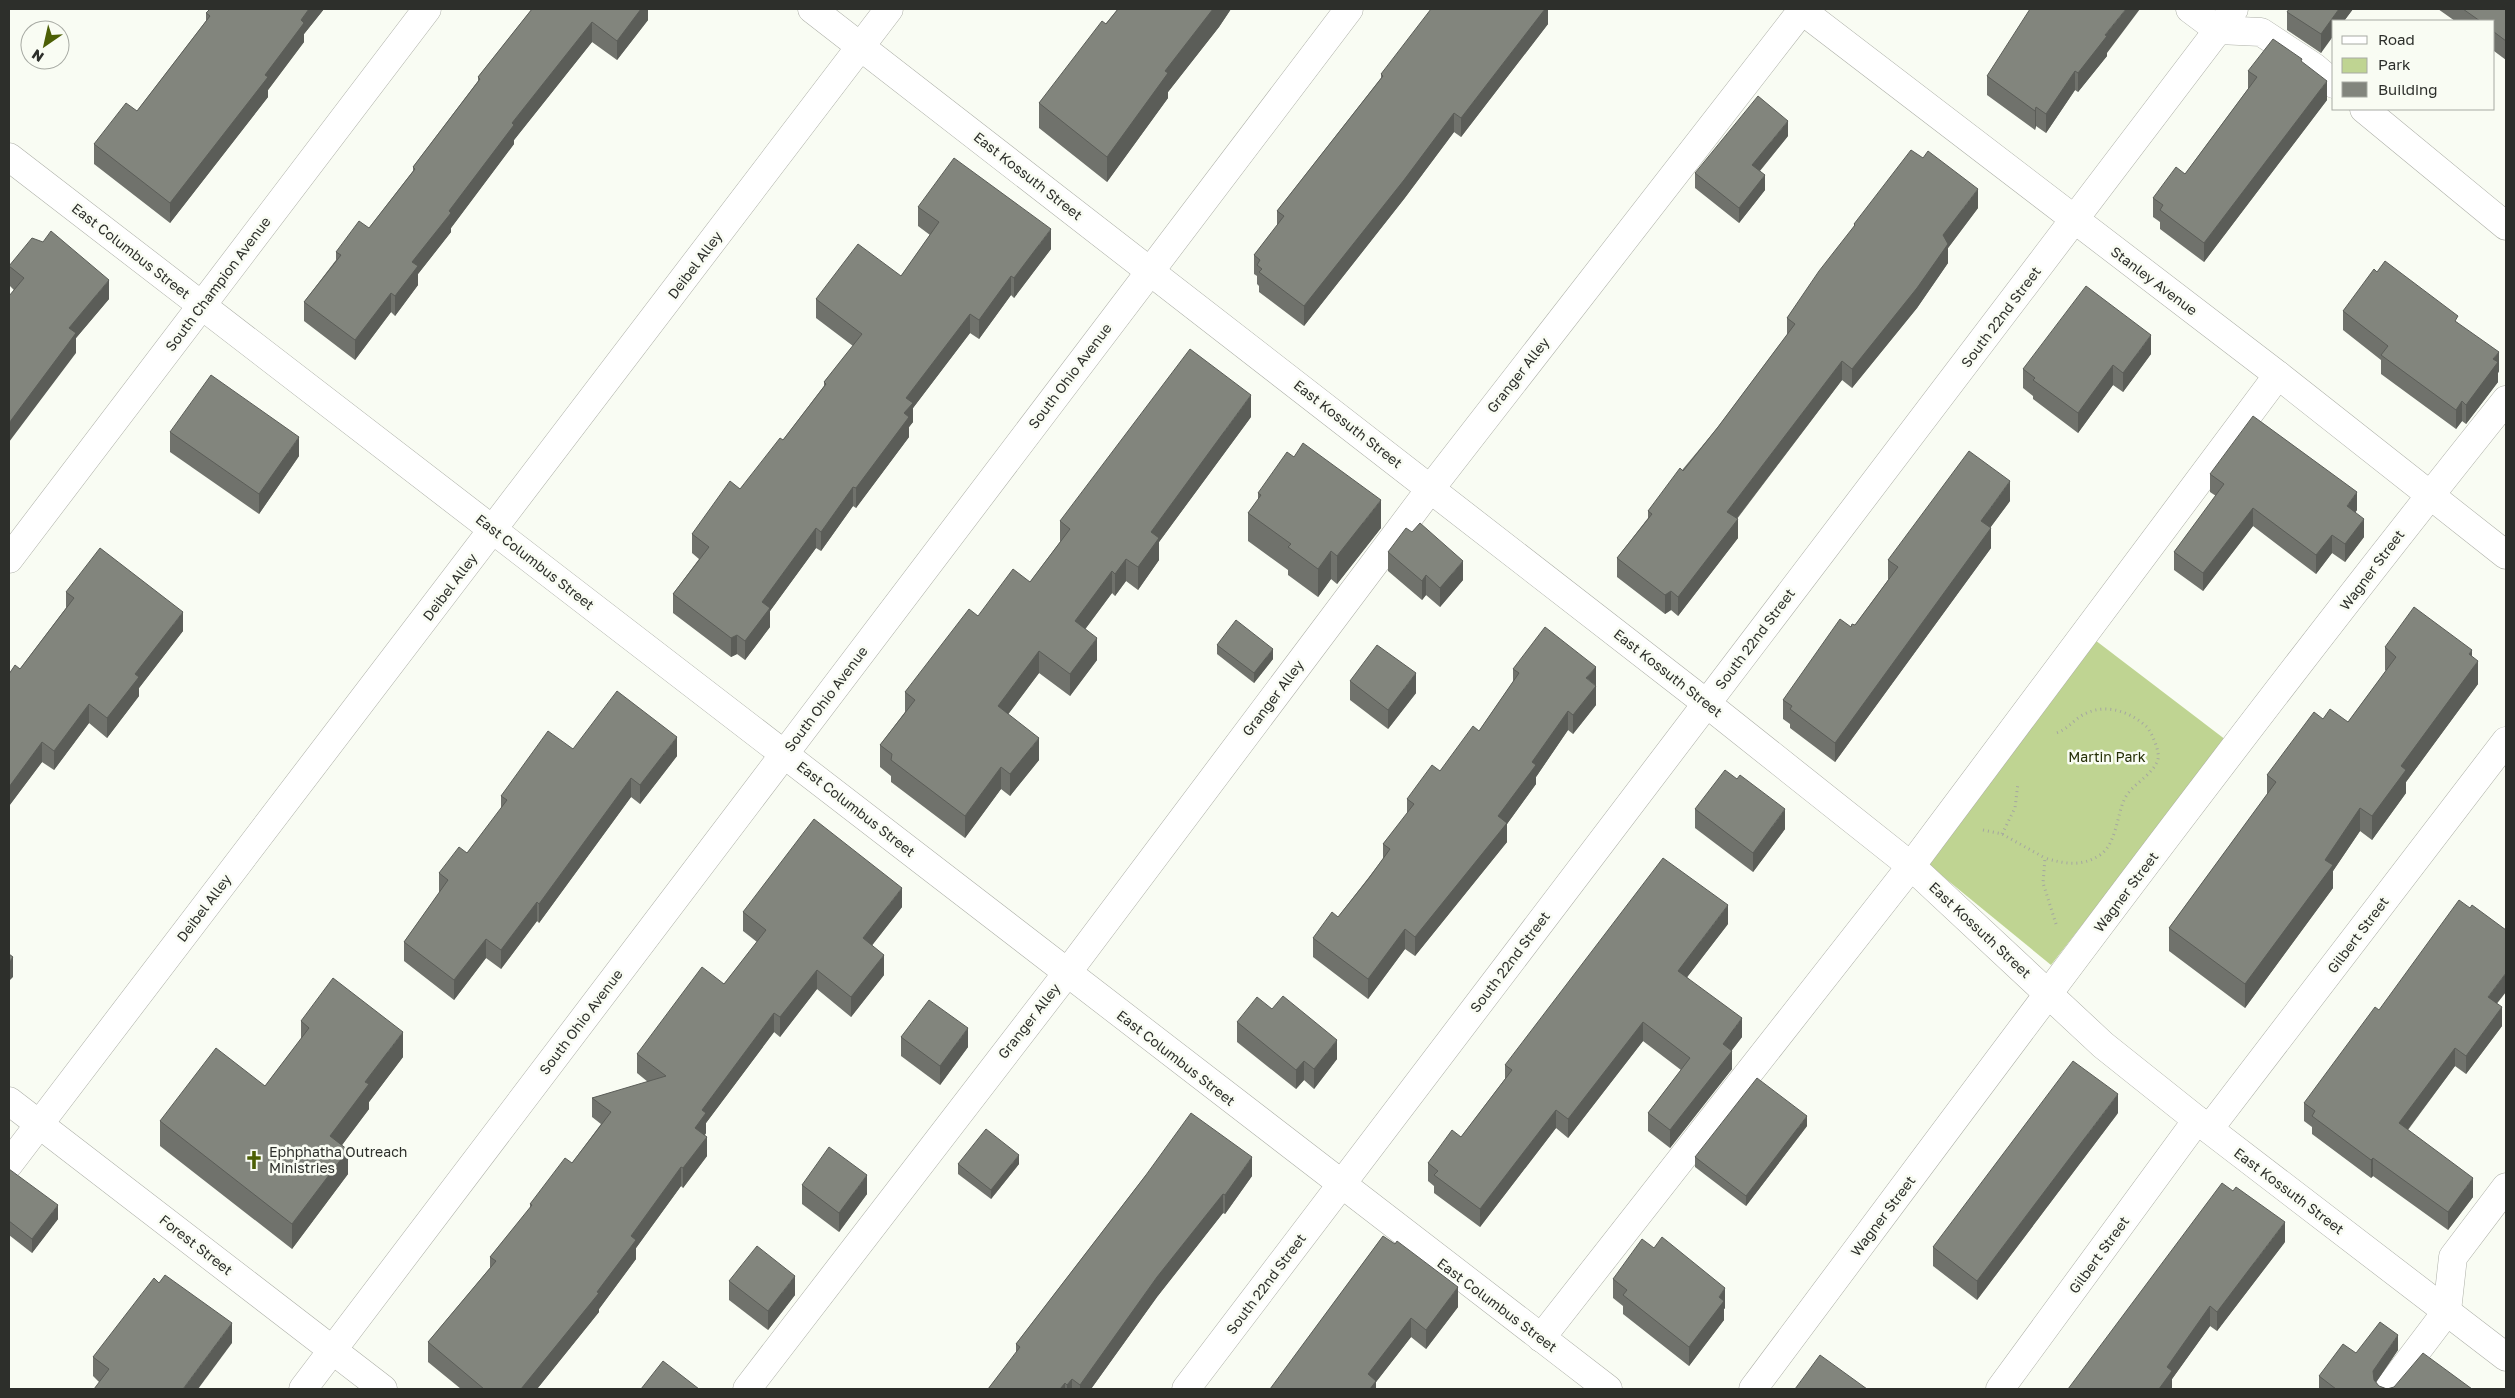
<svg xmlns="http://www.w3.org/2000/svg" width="2515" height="1398" viewBox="0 0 2515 1398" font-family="'Golos Text',sans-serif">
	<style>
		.green { fill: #bfd492 }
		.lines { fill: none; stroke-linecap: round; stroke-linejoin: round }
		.minor-casing { stroke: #adafa7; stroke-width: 29 }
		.path { stroke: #a5a7a0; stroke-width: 3; stroke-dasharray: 1 4; stroke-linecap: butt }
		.minor { stroke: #fff; stroke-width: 28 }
		.wall { fill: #70726c }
		.shaded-wall { fill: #5b5d58 }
		.building { fill: #82857d; stroke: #5b5d58 }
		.labels { text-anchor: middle; stroke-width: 5; stroke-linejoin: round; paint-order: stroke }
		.street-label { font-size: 14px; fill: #2d2f2b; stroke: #f9fcf3 }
		.park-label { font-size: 14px; fill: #242e06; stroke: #f9fcf3 }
		.poi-label { font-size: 14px; fill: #2d2f2b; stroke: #f9fcf3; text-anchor: start }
	</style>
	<rect width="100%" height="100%" fill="#f9fcf3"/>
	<polygon class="green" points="2091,637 2226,740 2051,965 1924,861"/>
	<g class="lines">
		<g class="minor-casing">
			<g id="minor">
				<polyline points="812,9 1706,703 1911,866 2103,1045 2197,1120 2506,1357"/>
				<polyline points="1800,9 2278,375 2506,555"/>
				<polyline points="2190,9 2218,30"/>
				<polyline points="2218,30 2261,32 2314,67 2334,84"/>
				<polyline points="2364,109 2506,226"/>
				<polyline points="9,157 1608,1389"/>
				<polyline points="9,559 427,9"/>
				<polyline points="9,1101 383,1389"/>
				<polyline points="2209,1129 2506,741"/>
				<polyline points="9,1164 889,9"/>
				<polyline points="1541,1338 1911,866 2278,375"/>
				<polyline points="303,1389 1349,9"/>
				<polyline points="747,1389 1067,973 1431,488 1803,9"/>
				<polyline points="1186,1389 2234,9"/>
				<path d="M1753,1389C2001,1057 2247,723 2506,400"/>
				<polyline points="2000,1389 2197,1120"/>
				<polyline points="2388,1389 2447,1311 2453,1257 2506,1187"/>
			</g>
		</g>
		<g class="path">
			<polyline points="1983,830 2002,834 2045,858"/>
			<polyline points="2002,834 2015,808 2018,783"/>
			<path d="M2056,924L2043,883L2045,858C2065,864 2081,867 2100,855C2116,844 2117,816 2124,800C2132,783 2153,776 2158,759C2160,752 2152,733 2147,727C2130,711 2103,702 2081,716C2072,722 2066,730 2056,733"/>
		</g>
		<use href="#minor" class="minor"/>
	</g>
	<g class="wall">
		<polygon points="210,9 324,9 304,34 304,42 268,90 268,97 170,223 94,164 94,144 137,111 206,21 206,13"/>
		<polygon points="532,9 648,9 648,20 617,60 592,42 514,140 514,144 451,228 451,232 418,274 418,285 395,316 391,312 355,360 304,321 304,302 336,260 336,252 369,228 413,171 413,167 478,81 478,77"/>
		<polygon points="1118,9 1231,9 1219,27 1168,92 1168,98 1107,182 1039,128 1039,103"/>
		<polygon points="1548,9 1548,24 1461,137 1454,132 1404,199 1304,326 1259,292 1259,286 1257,284 1257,276 1254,274 1254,255 1277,226 1277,211 1381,78 1381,74"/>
		<polygon points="2289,9 2353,9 2344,21 2334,21 2321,53 2287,30 2287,12"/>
		<polygon points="2438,9 2506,9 2506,60 2494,51 2494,21 2455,21"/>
		<polygon points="2107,53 2107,56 2078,92 2075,90 2046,133 2036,126 2035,130 1987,95 1987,76"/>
		<polygon points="2302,63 2327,100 2204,262 2160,229 2160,222 2153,217 2153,198 2185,174 2248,89 2248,71"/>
		<polygon points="1788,136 1760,171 1765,190 1739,223 1695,188 1695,173"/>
		<polygon points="918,207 1051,249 1014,298 1011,295 979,339 970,333 913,408 913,422 909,427 909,437 856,508 853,506 821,551 816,548 770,611 770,627 745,660 737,654 731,657 673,613 673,594 699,559 692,553 692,534 740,489 783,440 824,386 824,382 853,346 816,318 816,299 901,276 930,235 918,226"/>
		<polygon points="1978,208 1948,248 1948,263 1917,308 1852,388 1842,380 1737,519 1738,538 1678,616 1671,610 1665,614 1617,577 1617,558 1648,518 1648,511 1718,427 1787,335 1787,318 1854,227 1854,224"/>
		<polygon points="9,266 109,299 76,338 76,353 9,285"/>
		<polygon points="2377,272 2458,323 2499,371 2498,373 2498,382 2466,424 2462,421 2456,429 2381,374 2381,360 2343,330 2343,311"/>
		<polygon points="2151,354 2123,392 2113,385 2078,433 2033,399 2033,396 2023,388 2023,369"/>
		<polygon points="1251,417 1159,542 1159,560 1138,590 1126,581 1115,596 1112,593 1085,629 1097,660 1070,696 1039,673 1008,714 1039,760 1010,796 1001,789 965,838 891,782 891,776 880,767 880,745 905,712 905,692 978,616 1030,582 1060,542 1060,521"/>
		<polygon points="170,432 299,456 259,514 170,452"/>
		<polygon points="2210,474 2357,510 2355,512 2364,537 2345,562 2332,553 2316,574 2253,526 2203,591 2174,570 2174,552 2216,496 2210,492"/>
		<polygon points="1258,493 1381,528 1337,584 1331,579 1318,597 1288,575 1288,570 1248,541 1248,513 1258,500"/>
		<polygon points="2010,501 1990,528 1991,548 1835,762 1790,728 1790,724 1783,719 1783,700 1851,627 1855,625 1888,580 1888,560"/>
		<polygon points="1388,552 1463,580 1440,607 1426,595 1422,600 1388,571"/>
		<polygon points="66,592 183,631 139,688 139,696 107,738 89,723 54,770 42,762 9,806 9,674 20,669 66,608"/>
		<polygon points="1217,645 1273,659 1254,683 1217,654"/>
		<polygon points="2385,647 2472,656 2478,684 2406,782 2406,793 2372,840 2360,831 2333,871 2333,888 2245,1008 2169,951 2169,928 2267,795 2267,775 2323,719 2348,722 2386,671 2385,670"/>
		<polygon points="1513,669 1596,685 1596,705 1573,734 1568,730 1536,777 1536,784 1507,824 1507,842 1415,956 1405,949 1368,999 1313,957 1313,938 1338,917 1383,859 1383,844 1407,814 1407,799 1440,771 1479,731 1513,682"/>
		<polygon points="1350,681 1416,693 1388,729 1350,700"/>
		<polygon points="573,749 677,756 640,804 631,797 539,923 537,921 501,969 486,958 454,1000 404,961 404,942 439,893 439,873 467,853 501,809 501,796"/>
		<polygon points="1695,809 1785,829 1753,872 1695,828"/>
		<polygon points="902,907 872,945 884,975 851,1017 817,989 780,1037 774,1032 706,1123 706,1133 705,1135 707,1156 683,1188 681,1186 636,1248 636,1259 599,1309 599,1312 537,1389 461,1389 428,1362 428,1342 490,1268 490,1257 530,1208 530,1204 572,1163 601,1124 592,1117 592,1098 648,1082 637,1073 637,1054 724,984 757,942 743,931 743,912"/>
		<polygon points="1728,924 1687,977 1742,1037 1731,1051 1732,1069 1670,1148 1648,1131 1648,1113 1681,1070 1643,1041 1568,1138 1556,1128 1480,1227 1434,1193 1434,1186 1428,1181 1428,1163 1461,1137 1505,1079 1505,1065"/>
		<polygon points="2497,1004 2502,1026 2466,1074 2455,1066 2408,1130 2473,1197 2448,1230 2373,1176 2371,1178 2312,1134 2312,1127 2304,1121 2304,1103"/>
		<polygon points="301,1021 403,1057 369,1102 369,1109 342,1145 348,1174 292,1249 160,1146 160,1121 265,1086 301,1039"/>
		<polygon points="1237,1022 1337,1059 1314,1089 1304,1080 1296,1089 1237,1042"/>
		<polygon points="901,1037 968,1047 940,1085 901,1056"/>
		<polygon points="2118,1113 1977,1300 1933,1266 1933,1247"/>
		<polygon points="1807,1126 1746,1206 1695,1167 1695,1157"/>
		<polygon points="958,1164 1019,1164 991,1199 958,1174"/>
		<polygon points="9,1169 58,1219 32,1253 9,1235"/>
		<polygon points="1146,1175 1252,1176 1225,1214 1223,1213 1157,1297 1091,1389 988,1389 1016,1353 1016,1344"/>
		<polygon points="802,1185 867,1194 839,1232 802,1204"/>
		<polygon points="1383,1236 1458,1307 1426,1349 1411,1337 1376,1382 1376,1389 1284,1371"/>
		<polygon points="2285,1242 2217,1331 2210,1326 2172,1379 2172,1389 2068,1389"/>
		<polygon points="1613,1279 1725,1308 1724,1309 1724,1320 1689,1366 1623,1314 1623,1306 1613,1298"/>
		<polygon points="729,1281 795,1295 768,1330 729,1300"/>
		<polygon points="232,1343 99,1382 93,1376 93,1357"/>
		<polygon points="2398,1350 2376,1382 2379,1386 2387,1389 2472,1389 2319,1389 2319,1376 2356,1353"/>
	</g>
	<g class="shaded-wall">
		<polygon points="309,9 324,9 304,34 304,42 268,90 268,97 170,223 170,203 265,75 301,20"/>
		<polygon points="641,9 648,9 648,20 617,60 617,41"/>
		<polygon points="1213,9 1231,9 1219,27 1168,92 1168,98 1107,182 1107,157 1165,71"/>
		<polygon points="1545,9 1548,9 1548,24 1461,137 1461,118"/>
		<polygon points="2126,9 2140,9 2107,53 2107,56 2078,92 2078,73 2105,35"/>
		<polygon points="2339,9 2353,9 2344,21 2334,21 2334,35 2321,53 2321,34"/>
		<polygon points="592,22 592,42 514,140 514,144 451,228 451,232 418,274 418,285 395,316 395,296 412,262 512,123"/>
		<polygon points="2075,71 2075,90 2046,133 2046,114"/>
		<polygon points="2327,81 2327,100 2204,262 2204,243"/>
		<polygon points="2036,107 2036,126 2035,130 2035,111"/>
		<polygon points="1454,113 1454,132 1404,199 1304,326 1304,306"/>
		<polygon points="1788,121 1788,136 1752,180 1752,165"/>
		<polygon points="1765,175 1765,190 1739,223 1739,208"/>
		<polygon points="1978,189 1978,208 1948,248 1948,263 1917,308 1852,388 1852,369 1943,235"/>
		<polygon points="1051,229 1051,249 1014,298 1014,278"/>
		<polygon points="1011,276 1011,295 979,339 979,320"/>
		<polygon points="109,280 109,299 76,338 76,353 9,442 9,423 69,328"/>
		<polygon points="391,293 391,312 355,360 355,340"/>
		<polygon points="970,314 970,333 913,408 913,422 909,427 909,437 856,508 856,488 904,413 906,398"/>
		<polygon points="2151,335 2151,354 2123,392 2123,373"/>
		<polygon points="2499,352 2499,371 2498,373 2498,382 2466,424 2466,405 2493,359"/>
		<polygon points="1842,361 1842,380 1727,531 1727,512"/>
		<polygon points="2113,365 2113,385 2078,433 2078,413"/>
		<polygon points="1251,395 1251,417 1159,542 1159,560 1138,590 1138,567 1151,532"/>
		<polygon points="2462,401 2462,421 2456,429 2456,410"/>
		<polygon points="299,437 299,456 259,514 259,494"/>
		<polygon points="2010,481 2010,501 1981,540 1981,521"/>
		<polygon points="853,487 853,506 821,551 821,532"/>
		<polygon points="2357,492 2357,510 2347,524 2347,506"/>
		<polygon points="1381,500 1381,528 1337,584 1337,556"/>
		<polygon points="2253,508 2253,526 2203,591 2203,573"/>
		<polygon points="1738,519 1738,538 1678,616 1678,597"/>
		<polygon points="2364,519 2364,537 2345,562 2345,544"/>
		<polygon points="816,528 816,548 770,611 770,627 745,660 745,641 762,602"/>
		<polygon points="1991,528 1991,548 1835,762 1835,743"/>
		<polygon points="2332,535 2332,553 2316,574 2316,555"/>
		<polygon points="1331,551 1331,579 1318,597 1318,569"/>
		<polygon points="1126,559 1126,581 1115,596 1115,574"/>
		<polygon points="1463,561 1463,580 1440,607 1440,588"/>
		<polygon points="1112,571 1112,593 1075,643 1075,621"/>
		<polygon points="1426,575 1426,595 1422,600 1422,581"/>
		<polygon points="1671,591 1671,610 1665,614 1665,595"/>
		<polygon points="183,612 183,631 139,688 139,696 107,738 107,718 135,674"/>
		<polygon points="737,635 737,654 731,657 731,638"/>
		<polygon points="1097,638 1097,660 1070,696 1070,674"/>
		<polygon points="1273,649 1273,659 1254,683 1254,673"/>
		<polygon points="2472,650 2472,669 2478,661 2478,684 2406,782 2406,793 2372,840 2372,816 2401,766 2469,654"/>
		<polygon points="1039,651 1039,673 998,728 998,706"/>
		<polygon points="1596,667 1596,686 1586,678"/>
		<polygon points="1416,673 1416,693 1388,729 1388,710"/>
		<polygon points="1596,686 1596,705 1573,734 1573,715"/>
		<polygon points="89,704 89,723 54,770 54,751"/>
		<polygon points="1568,711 1568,730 1536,777 1536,784 1507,824 1507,842 1415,956 1415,937 1498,816 1532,762"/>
		<polygon points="677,737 677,756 640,804 640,785"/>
		<polygon points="1039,738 1039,760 1010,796 1010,774"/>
		<polygon points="42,742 42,762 9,806 9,787"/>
		<polygon points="1001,767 1001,789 965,838 965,816"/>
		<polygon points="631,778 631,797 539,923 539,904"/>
		<polygon points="2360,808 2360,831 2333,871 2333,888 2245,1008 2245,984 2325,860"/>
		<polygon points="1785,809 1785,829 1753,872 1753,853"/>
		<polygon points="902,888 902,907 863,957 863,938"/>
		<polygon points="537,902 537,921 501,969 501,950"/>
		<polygon points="1728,905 1728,924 1678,989 1678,971"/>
		<polygon points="1405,929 1405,949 1368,999 1368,979"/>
		<polygon points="486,939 486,958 454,1000 454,980"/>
		<polygon points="884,955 884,975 851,1017 851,997"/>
		<polygon points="13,957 13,977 9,981 9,962"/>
		<polygon points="817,970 817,989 780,1037 780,1017"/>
		<polygon points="2506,973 2506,992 2488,1015 2488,997"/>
		<polygon points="2502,1007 2502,1026 2466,1074 2466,1056"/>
		<polygon points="774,1013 774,1032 706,1123 706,1133 695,1147 695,1128 702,1110"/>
		<polygon points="1742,1018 1742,1037 1723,1062 1723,1044"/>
		<polygon points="1643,1022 1643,1041 1568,1138 1568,1119"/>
		<polygon points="968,1028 968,1047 940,1085 940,1066"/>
		<polygon points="403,1032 403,1057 369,1102 369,1109 330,1161 330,1136 365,1082"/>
		<polygon points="1337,1040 1337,1059 1314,1089 1314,1069"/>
		<polygon points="2455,1048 2455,1066 2399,1141 2399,1123"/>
		<polygon points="1732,1051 1732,1069 1670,1148 1670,1130"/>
		<polygon points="1304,1061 1304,1080 1296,1089 1296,1070"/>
		<polygon points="2118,1094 2118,1113 1977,1300 1977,1281"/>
		<polygon points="1556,1110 1556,1128 1480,1227 1480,1209"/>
		<polygon points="1807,1116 1807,1126 1746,1206 1746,1196"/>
		<polygon points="707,1137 707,1156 683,1188 683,1168"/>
		<polygon points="348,1150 348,1174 292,1249 292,1224"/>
		<polygon points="1019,1155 1019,1164 991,1199 991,1190"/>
		<polygon points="1252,1157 1252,1176 1225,1214 1225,1195"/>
		<polygon points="2373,1158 2373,1176 2371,1178 2371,1160"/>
		<polygon points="681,1167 681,1186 636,1248 636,1259 599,1309 599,1312 537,1389 521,1389 597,1292 631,1236"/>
		<polygon points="867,1175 867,1194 839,1232 839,1213"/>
		<polygon points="2473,1178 2473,1197 2448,1230 2448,1212"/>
		<polygon points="1223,1194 1223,1213 1157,1297 1091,1389 1080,1389 1080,1385 1157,1277"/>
		<polygon points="58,1205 58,1219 32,1253 32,1239"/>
		<polygon points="2285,1222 2285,1242 2217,1331 2217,1312"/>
		<polygon points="795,1276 795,1295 768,1330 768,1311"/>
		<polygon points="1458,1287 1458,1307 1426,1349 1426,1330"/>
		<polygon points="1725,1288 1725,1308 1724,1309 1724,1320 1689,1366 1689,1347 1719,1297"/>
		<polygon points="2210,1306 2210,1326 2172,1379 2172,1389 2159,1389 2167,1367"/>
		<polygon points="1411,1318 1411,1337 1376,1382 1376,1389 1368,1389 1368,1374"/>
		<polygon points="232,1323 232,1343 198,1389 183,1389"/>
		<polygon points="2398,1335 2398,1350 2373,1387 2373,1371"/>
		<polygon points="1072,1379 1072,1389 1067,1389 1067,1385"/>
		<polygon points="1065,1383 1065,1389 1060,1389"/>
	</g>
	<g class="building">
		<polygon points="210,9 309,9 301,20 304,23 265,75 268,77 170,203 94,144 126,103 137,111 210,16 206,13"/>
		<polygon points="532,9 641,9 617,41 592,22 512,123 514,125 449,211 451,213 412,262 418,266 395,296 391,293 355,340 304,302 341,255 336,252 359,221 369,228 415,169 413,167 480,79 478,77"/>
		<polygon points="1118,9 1213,9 1165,71 1168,73 1107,157 1039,103 1102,21 1106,24"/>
		<polygon points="1431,9 1545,9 1461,118 1454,113 1404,180 1304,306 1259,272 1262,269 1257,265 1260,260 1254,255 1284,216 1277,211 1383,76 1381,74"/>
		<polygon points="2030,9 2126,9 2105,35 2107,36 2078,73 2075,71 2046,114 2036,107 2035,111 1987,76"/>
		<polygon points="2289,9 2339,9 2321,34 2287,12"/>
		<polygon points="2463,9 2506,9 2506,41 2494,32 2494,21 2480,21"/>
		<polygon points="2273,39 2302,59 2301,61 2327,81 2204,243 2160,210 2163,205 2153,198 2176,167 2185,174 2257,77 2248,71"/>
		<polygon points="1758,96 1788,121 1752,165 1765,175 1739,208 1695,173"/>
		<polygon points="1911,150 1923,158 1928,151 1978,189 1943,235 1948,244 1917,288 1852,369 1842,361 1727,512 1738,519 1678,597 1671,591 1665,595 1617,558 1652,514 1648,511 1680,468 1683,471 1718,427 1795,324 1787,318 1819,271 1855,225 1854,224"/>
		<polygon points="954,158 1051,229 1014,278 1011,276 979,320 970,314 906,398 913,403 904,413 909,417 856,488 853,487 821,532 816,528 762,602 770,608 745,641 737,635 731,638 673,594 709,547 692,534 730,481 740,489 780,438 783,440 826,384 824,382 862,334 816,299 858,244 901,276 939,222 918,207"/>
		<polygon points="51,231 109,280 69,328 76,333 9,423 9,296 24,278 9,266 32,238 43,242"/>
		<polygon points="2385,261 2458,316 2455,321 2499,352 2493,359 2498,362 2466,405 2462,401 2456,410 2381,355 2388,346 2343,311 2374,269 2377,272"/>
		<polygon points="2086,286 2151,335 2123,373 2113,365 2078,413 2033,380 2035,378 2023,369"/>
		<polygon points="1190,349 1251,395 1151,532 1159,538 1138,567 1126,559 1115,574 1112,571 1075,621 1097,638 1070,674 1039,651 998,706 1039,738 1010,774 1001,767 965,816 891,760 892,754 880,745 915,700 905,692 969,609 978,616 1013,569 1030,582 1070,529 1060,521"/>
		<polygon points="211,375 299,437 259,494 170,432"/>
		<polygon points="2253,416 2357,492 2347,506 2364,519 2345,544 2332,535 2316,555 2253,508 2203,573 2174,552 2224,484 2210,474"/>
		<polygon points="1303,443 1381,500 1337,556 1331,551 1318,569 1288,547 1291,544 1248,513 1261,495 1258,493 1287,452 1294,457"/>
		<polygon points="1969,451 2010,481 1981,521 1991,528 1835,743 1790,709 1792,706 1783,700 1840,619 1851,627 1852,624 1855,625 1898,567 1888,560"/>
		<polygon points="1420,523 1463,561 1440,588 1426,575 1422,581 1388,552 1406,528 1412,532"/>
		<polygon points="100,548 183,612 135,674 139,677 107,718 89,704 54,751 42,742 9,787 9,674 15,665 20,669 74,598 66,592"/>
		<polygon points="2414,607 2472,650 2469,654 2478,661 2401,766 2406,770 2372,816 2360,808 2325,860 2333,865 2245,984 2169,928 2276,782 2267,775 2314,712 2323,719 2330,709 2348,722 2396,657 2385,647"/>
		<polygon points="1236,620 1273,649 1254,673 1217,645"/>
		<polygon points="1545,627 1596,667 1586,678 1596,686 1573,715 1568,711 1532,762 1536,765 1498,816 1507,823 1415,937 1405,929 1368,979 1313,938 1332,912 1338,917 1369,878 1390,849 1383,844 1414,804 1407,799 1432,765 1440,771 1473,726 1479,731 1519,673 1513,669"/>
		<polygon points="1377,645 1416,673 1388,710 1350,681"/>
		<polygon points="617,691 677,737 640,785 631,778 539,904 537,902 501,950 486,939 454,980 404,942 448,880 439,873 459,847 467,853 507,800 501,796 548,731 573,749"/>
		<polygon points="1725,770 1737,779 1740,775 1785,809 1753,853 1695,809"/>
		<polygon points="814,819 902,888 863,938 884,955 851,997 817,970 780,1017 774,1013 702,1110 706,1113 695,1128 707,1137 683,1168 681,1167 631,1236 636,1240 597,1292 599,1293 521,1389 484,1389 428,1342 496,1261 490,1257 532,1205 530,1204 565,1158 572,1163 611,1112 592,1098 666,1076 637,1054 702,967 724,984 766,930 743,912"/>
		<polygon points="1663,858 1728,905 1678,971 1742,1018 1723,1044 1732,1051 1670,1130 1648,1113 1690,1058 1643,1022 1568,1119 1556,1110 1480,1209 1434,1175 1438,1171 1428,1163 1452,1130 1461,1137 1512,1070 1505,1065"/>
		<polygon points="2459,900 2470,908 2472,905 2506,930 2506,973 2488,997 2502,1007 2466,1056 2455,1048 2399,1123 2473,1178 2448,1212 2373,1158 2371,1160 2312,1116 2315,1111 2304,1103 2375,1007 2379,1010"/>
		<polygon points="9,954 13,957 9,962"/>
		<polygon points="333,978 403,1032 365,1082 369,1084 330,1136 348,1150 292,1224 160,1121 216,1048 265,1086 309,1028 301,1021"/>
		<polygon points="1283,996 1337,1040 1314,1069 1304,1061 1296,1070 1237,1022 1257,997 1272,1009"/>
		<polygon points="929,1000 968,1028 940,1066 901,1037"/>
		<polygon points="2073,1061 2118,1094 1977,1281 1933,1247"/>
		<polygon points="1757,1078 1807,1116 1746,1196 1695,1157"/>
		<polygon points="1191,1113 1252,1157 1225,1195 1223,1194 1157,1277 1080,1385 1072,1379 1067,1385 1065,1383 1060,1389 988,1389 1020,1347 1016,1344 1146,1175"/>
		<polygon points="986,1129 1019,1155 991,1190 958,1164"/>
		<polygon points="829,1147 867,1175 839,1213 802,1185"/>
		<polygon points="9,1169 58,1205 32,1239 9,1221"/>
		<polygon points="2222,1183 2233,1191 2236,1187 2285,1222 2217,1312 2210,1306 2167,1367 2172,1371 2159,1389 2068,1389"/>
		<polygon points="1383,1236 1395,1244 1397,1241 1458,1287 1426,1330 1411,1318 1368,1374 1376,1381 1370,1389 1270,1389"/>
		<polygon points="1662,1237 1725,1288 1719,1297 1724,1301 1689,1347 1623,1295 1627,1290 1613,1279 1642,1239 1654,1248"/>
		<polygon points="757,1246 795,1276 768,1311 729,1281"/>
		<polygon points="165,1275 232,1323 183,1389 94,1389 109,1369 93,1357 154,1278 159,1283"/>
		<polygon points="2380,1322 2398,1335 2373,1371 2374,1380 2379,1386 2387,1389 2394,1387 2423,1353 2472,1389 2336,1389 2319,1376 2343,1344 2356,1353"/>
		<polygon points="1820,1355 1867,1389 1795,1389"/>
		<polygon points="663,1361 699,1389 641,1389"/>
	</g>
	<defs>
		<g id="church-bare" transform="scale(1.5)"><path d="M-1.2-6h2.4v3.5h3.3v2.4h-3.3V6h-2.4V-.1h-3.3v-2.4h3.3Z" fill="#4c5f05" stroke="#f9fcf3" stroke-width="2.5" paint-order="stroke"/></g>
	</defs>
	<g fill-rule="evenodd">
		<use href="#church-bare" x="254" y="1160"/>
	</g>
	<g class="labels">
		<g class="street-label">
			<text transform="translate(1028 176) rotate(38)" y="5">East Kossuth Street</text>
			<text transform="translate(131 251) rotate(38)" y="5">East Columbus Street</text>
			<text transform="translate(695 265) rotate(-53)" y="5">Deibel Alley</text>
			<text transform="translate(2154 281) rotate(37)" y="5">Stanley Avenue</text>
			<text transform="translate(218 284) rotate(-53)" y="5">South Champion Avenue</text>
			<text transform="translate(2001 317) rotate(-53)" y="5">South 22nd Street</text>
			<text transform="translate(1518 375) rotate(-52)" y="5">Granger Alley</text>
			<text transform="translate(1070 376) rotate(-53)" y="5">South Ohio Avenue</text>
			<text transform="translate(1348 424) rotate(38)" y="5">East Kossuth Street</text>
			<text transform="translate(535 562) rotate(38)" y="5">East Columbus Street</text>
			<text transform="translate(2372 570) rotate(-53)" y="5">Wagner Street</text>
			<text transform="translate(450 587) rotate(-53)" y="5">Deibel Alley</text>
			<text transform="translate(1755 639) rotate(-53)" y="5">South 22nd Street</text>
			<text transform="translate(1668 673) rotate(38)" y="5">East Kossuth Street</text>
			<text transform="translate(1273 698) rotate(-53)" y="5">Granger Alley</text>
			<text transform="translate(826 699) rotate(-53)" y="5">South Ohio Avenue</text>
			<text transform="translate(856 809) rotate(38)" y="5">East Columbus Street</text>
			<text transform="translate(2126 892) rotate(-53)" y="5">Wagner Street</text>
			<text transform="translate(204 908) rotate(-53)" y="5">Deibel Alley</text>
			<text transform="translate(1980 930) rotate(43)" y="5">East Kossuth Street</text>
			<text transform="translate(2358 935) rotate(-53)" y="5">Gilbert Street</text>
			<text transform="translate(1510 962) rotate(-53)" y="5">South 22nd Street</text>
			<text transform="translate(1029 1021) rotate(-52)" y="5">Granger Alley</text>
			<text transform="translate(581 1022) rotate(-53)" y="5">South Ohio Avenue</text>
			<text transform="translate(1176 1058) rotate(38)" y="5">East Columbus Street</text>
			<text transform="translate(2289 1191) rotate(37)" y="5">East Kossuth Street</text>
			<text transform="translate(1883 1216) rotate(-53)" y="5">Wagner Street</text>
			<text transform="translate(196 1245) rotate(38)" y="5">Forest Street</text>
			<text transform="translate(2099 1255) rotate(-54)" y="5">Gilbert Street</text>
			<text transform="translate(1266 1284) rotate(-53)" y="5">South 22nd Street</text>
			<text transform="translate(1497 1305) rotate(37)" y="5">East Columbus Street</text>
		</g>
		<g class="park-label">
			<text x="2107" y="762">Martin Park</text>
		</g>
		<g class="poi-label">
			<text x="269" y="1157">Ephphatha Outreach<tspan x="269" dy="16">Ministries</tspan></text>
		</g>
	</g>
	<rect width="2515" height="1398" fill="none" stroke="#2d2f2b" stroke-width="20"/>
	<rect x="2332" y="20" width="162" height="90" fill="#f9fcf3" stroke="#a7aaa3"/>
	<rect x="2342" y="36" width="25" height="8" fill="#ffffff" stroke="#a7aaa3"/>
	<text x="2378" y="45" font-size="15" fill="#2d2f2b">Road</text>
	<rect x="2342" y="58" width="25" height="15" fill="#bfd492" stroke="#a7aaa3"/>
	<text x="2378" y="70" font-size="15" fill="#2d2f2b">Park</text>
	<rect x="2342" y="82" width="25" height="15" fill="#82857d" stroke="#a7aaa3"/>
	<text x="2378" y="95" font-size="15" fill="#2d2f2b">Building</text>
	<g transform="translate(45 45) rotate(214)"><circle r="24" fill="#f9fcf3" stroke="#a7aaa3"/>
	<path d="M0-4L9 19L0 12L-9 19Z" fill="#4c5f05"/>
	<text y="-8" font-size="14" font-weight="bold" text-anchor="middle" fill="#2d2f2b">N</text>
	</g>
</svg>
